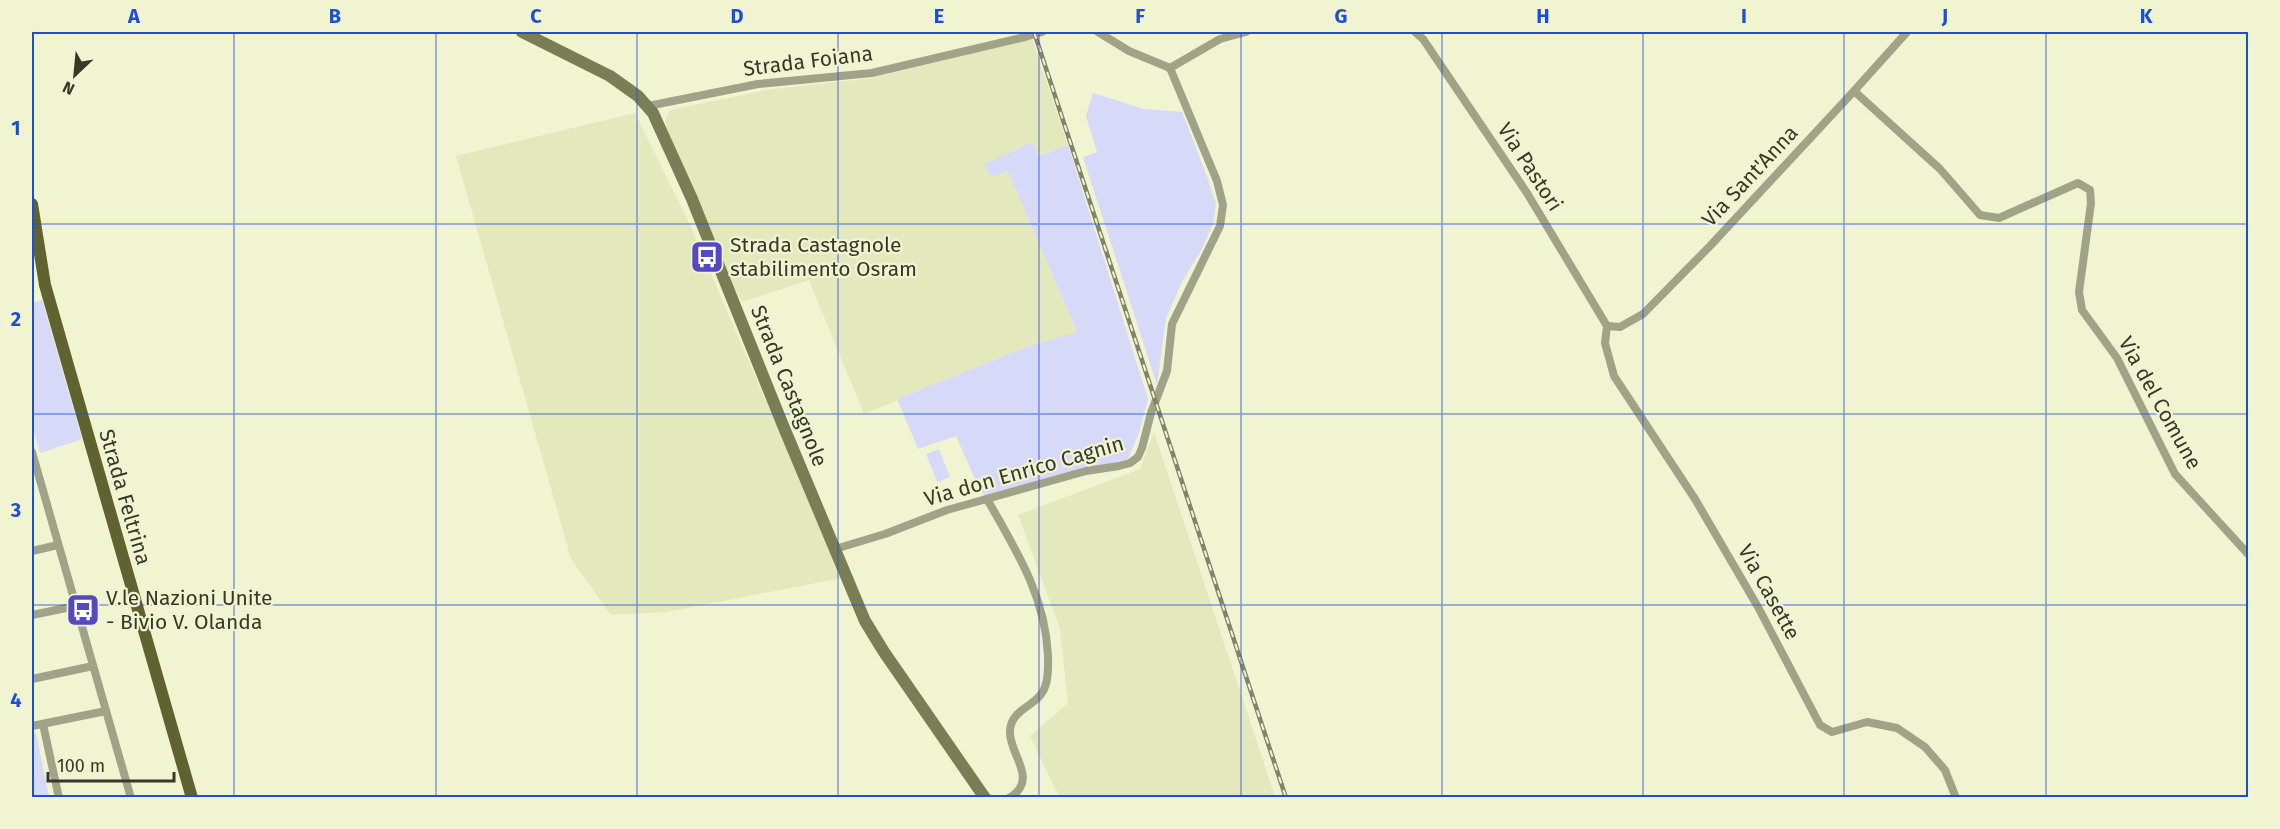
<svg xmlns="http://www.w3.org/2000/svg" width="2280" height="829" viewBox="0 0 2280 829" font-family="'Fira Sans',sans-serif">
	<style>
		.built { fill: #e4e9bd }
		.green { fill: #d7d9f9 }
		.lines { fill: none; stroke-linecap: round; stroke-linejoin: round }
		.street { stroke: #a0a388; stroke-width: 8 }
		.secondary { stroke: #7a7e55; stroke-width: 12 }
		.primary { stroke: #60632f; stroke-width: 12 }
		.rail-casing { stroke: #81836c; stroke-width: 4.5 }
		.rail { stroke: #f1f4d0; stroke-width: 2; stroke-dasharray: 7; stroke-linecap: butt }
		.grid { fill: none; stroke: #1d4ed8; stroke-width: 1.5; stroke-opacity: 0.55 }
		.labels { text-anchor: middle; stroke-width: 4.5; stroke-linejoin: round; paint-order: stroke }
		.street-label { font-size: 21px; fill: #37382a; stroke: #f1f4d0 }
		.poi-label { font-size: 21px; fill: #37382a; stroke: #f1f4d0; text-anchor: start }
		.neatline { fill: none; stroke: #1d4ed8; stroke-width: 2 }
		.grid-label { font-size: 20px; text-anchor: middle; font-weight: bold; fill: #1d4ed8 }
	</style>
	<rect width="100%" height="100%" fill="#f1f4d0"/>
	<g class="built">
		<polygon points="1032,39 1068,145 1039,156 1032,142 1008,170 1077,333 1032,346 864,414 809,280 742,302 722,265 666,126 666,118 670,110 766,90 872,78"/>
		<polygon points="635,113 687,218 842,578 666,612 611,615 571,559 456,156"/>
		<polygon points="1154,432 1261,754 1275,797 1059,797 1030,736 1068,703 1060,629 1018,515 1140,469"/>
	</g>
	<g class="green">
		<polygon points="1093,93 1144,109 1182,112 1208,179 1216,204 1213,224 1202,249 1183,280 1166,318 1157,385 1083,157 1097,152 1086,116"/>
		<polygon points="1032,142 1039,156 1068,145 1148,399 1139,433 1128,459 987,499 978,486 956,436 918,449 897,399 1032,345 1077,332 1008,171 990,177 985,164"/>
		<polygon points="42,300 82,439 40,453 32,424 32,303"/>
		<polygon points="939,449 950,477 937,482 926,454"/>
		<polygon points="36,733 49,797 32,797 32,734"/>
	</g>
	<g class="lines">
		<g class="street">
			<polyline points="1098,32 1129,51 1170,68"/>
			<polyline points="1415,32 1423,39 1527,193 1607,326"/>
			<polyline points="1170,68 1220,39 1246,32"/>
			<polyline points="1854,91 1940,169 1980,215 1999,218 2078,183 2090,190 2091,203 2079,292 2082,310 2117,358 2175,474 2248,554"/>
			<polyline points="648,106 758,84 872,73 1025,37 1042,32"/>
			<polyline points="1607,326 1605,343 1614,376 1695,499 1758,607 1820,725 1832,732 1867,722 1897,728 1925,747 1945,770 1956,798"/>
			<polyline points="1607,326 1620,327 1643,314 1710,246 1854,91 1907,32"/>
			<polyline points="32,452 131,798"/>
			<path d="M987,499C1016,550 1045,595 1048,655C1048,666 1049,677 1045,687C1038,707 1010,708 1010,732C1009,754 1040,780 1009,798"/>
			<polyline points="835,549 885,534 947,510 1086,471 1119,466 1130,463 1138,457 1142,448 1151,413 1167,371 1172,324 1220,226 1223,205 1217,181 1170,68"/>
			<polyline points="32,551 58,545"/>
			<polyline points="32,615 76,606"/>
			<polyline points="32,679 93,666"/>
			<polyline points="43,724 59,798"/>
			<polyline points="32,726 106,711"/>
		</g>
		<polyline class="secondary" points="522,32 610,76 638,96 653,113 692,199 782,423 865,621 884,652 985,798"/>
		<polyline class="primary" points="32,204 45,285 192,798"/>
		<g class="rail-casing">
			<polyline id="rail" points="1034,32 1286,798"/>
		</g>
		<use href="#rail" class="rail"/>
	</g>
	<path class="grid" d="M234,32V798M436,32V798M637,32V798M838,32V798M1039,32V798M1241,32V798M1442,32V798M1643,32V798M1844,32V798M2046,32V798M32,224H2248M32,414H2248M32,605H2248"/>
	<defs>
		<g id="bus-square" transform="scale(1.725)"><rect x="-9" y="-9" width="18" height="18" rx="4" fill="#5549c1" stroke="#f1f4d0"/><path d="M-5-6H5V4H4V6H2V4H-2V6H-4V4H-5ZM-3.5-4V0h7V-4ZM-3.5 1.2v1.5H-2V1.2ZM2 1.2v1.5H3.5V1.2Z" fill="#fff"/></g>
	</defs>
	<g fill-rule="evenodd">
		<use href="#bus-square" x="707" y="257"/>
		<use href="#bus-square" x="83" y="610"/>
	</g>
	<g class="labels">
		<g class="street-label">
			<text transform="translate(808 61) rotate(-7)" y="7">Strada Foiana</text>
			<text transform="translate(1530 167) rotate(57)" y="7">Via Pastori</text>
			<text transform="translate(1750 176) rotate(-47)" y="7">Via Sant'Anna</text>
			<text transform="translate(789 386) rotate(68)" y="7">Strada Castagnole</text>
			<text transform="translate(2160 403) rotate(61)" y="7">Via del Comune</text>
			<text transform="translate(1024 471) rotate(-16)" y="7">Via don Enrico Cagnin</text>
			<text transform="translate(125 497) rotate(74)" y="7">Strada Feltrina</text>
			<text transform="translate(1769 592) rotate(61)" y="7">Via Casette</text>
		</g>
		<g class="poi-label">
			<text x="730" y="252">Strada Castagnole<tspan x="730" dy="24">stabilimento Osram</tspan></text>
			<text x="106" y="605">V.le Nazioni Unite<tspan x="106" dy="24">- Bivio V. Olanda</tspan></text>
		</g>
	</g>
	<rect width="2280" height="829" fill="none" stroke="#f1f4d0" stroke-width="66"/>
	<g transform="translate(75 75) rotate(206)" stroke="#f1f4d0" stroke-width="4.5" paint-order="stroke">
	<path d="M0-4.5L10 22L0 15L-10 22Z" fill="#37382a"/>
	<text y="-9" font-size="16" font-weight="bold" text-anchor="middle" fill="#37382a">N</text>
	</g>
	<path d="M48 772v9h126v-9" fill="none" stroke="#37382a" stroke-width="3"/>
	<text x="57" y="772" font-size="18" fill="#37382a" stroke="#f1f4d0" stroke-width="4.5" paint-order="stroke">100 m</text>
	<rect x="33" y="33" width="2214" height="763" class="neatline"/>
	<g class="grid-label">
		<text x="134" y="23">A</text>
		<text x="335" y="23">B</text>
		<text x="536" y="23">C</text>
		<text x="737" y="23">D</text>
		<text x="939" y="23">E</text>
		<text x="1140" y="23">F</text>
		<text x="1341" y="23">G</text>
		<text x="1543" y="23">H</text>
		<text x="1744" y="23">I</text>
		<text x="1945" y="23">J</text>
		<text x="2146" y="23">K</text>
		<text x="16" y="135">1</text>
		<text x="16" y="326">2</text>
		<text x="16" y="517">3</text>
		<text x="16" y="707">4</text>
	</g>
</svg>
